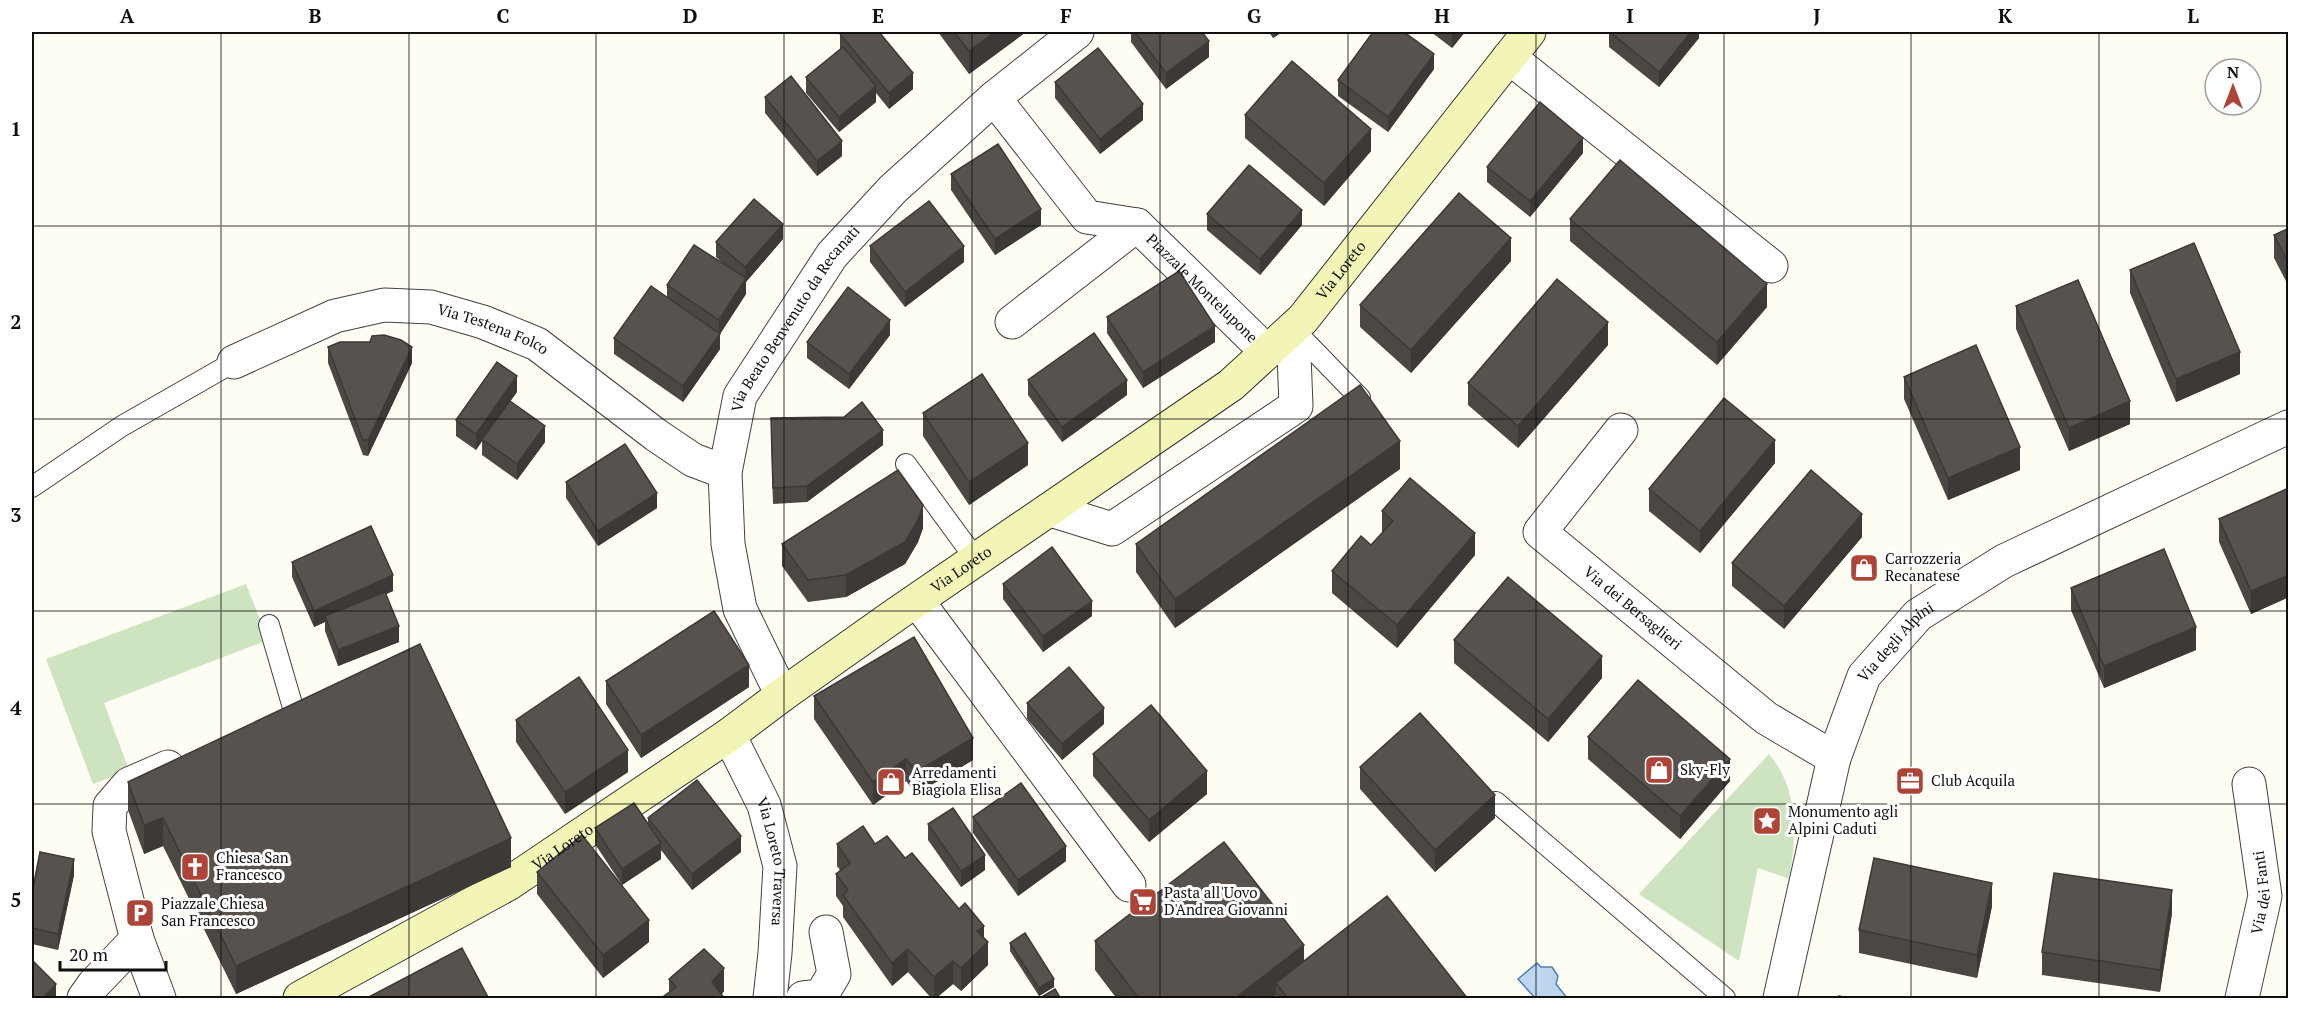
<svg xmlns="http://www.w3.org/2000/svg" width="2320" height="1030" viewBox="0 0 2320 1030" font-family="'PT Serif',serif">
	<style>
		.green { fill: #cee4c0 }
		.water { fill: #bed5ef; stroke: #4e80bd; stroke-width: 1.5 }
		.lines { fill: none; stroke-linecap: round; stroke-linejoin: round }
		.lane-casing { stroke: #424242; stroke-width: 22 }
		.street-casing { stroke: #424242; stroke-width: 35 }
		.secondary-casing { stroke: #313131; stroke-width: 35 }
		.lane { stroke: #fff; stroke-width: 20 }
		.street { stroke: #fff; stroke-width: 33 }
		.secondary { stroke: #f3f5b6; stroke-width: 33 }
		.wall { fill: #4b4742 }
		.shaded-wall { fill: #3d3936 }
		.building { fill: #57524d; stroke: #3d3936; stroke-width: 1.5 }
		.grid { fill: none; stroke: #0f0f0f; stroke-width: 1.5; stroke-opacity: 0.55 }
		.labels { text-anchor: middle; stroke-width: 6; stroke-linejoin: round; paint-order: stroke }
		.street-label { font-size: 15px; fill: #0f0f0f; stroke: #fff }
		.poi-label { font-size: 15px; fill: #0f0f0f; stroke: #fff; text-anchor: start }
		.neatline { fill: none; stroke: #0f0f0f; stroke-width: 2 }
		.grid-label { font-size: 20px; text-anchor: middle; font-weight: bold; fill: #0f0f0f }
	</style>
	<rect width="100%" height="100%" fill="#fdfdf3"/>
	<g class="green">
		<polygon points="246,584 268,640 104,703 129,770 93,784 46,659"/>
		<path d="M1769,754C1799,789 1797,836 1789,879L1758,868L1739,961L1639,894Z"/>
	</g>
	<polygon class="water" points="1537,963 1541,967 1552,967 1558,976 1556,984 1567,998 1535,998 1518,979"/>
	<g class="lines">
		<g class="lane-casing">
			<g id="lane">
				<polyline points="1293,329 1360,398"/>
				<polyline points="906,464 977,561"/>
				<polyline points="32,487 122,426 234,362"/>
				<polyline points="269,625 294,711"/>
				<polyline points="1496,802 1725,998"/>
			</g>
		</g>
		<g class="street-casing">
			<g id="street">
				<polyline points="1509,57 1771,266"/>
				<polyline points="994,98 1087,217 1137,225"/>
				<path id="s1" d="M1012,322L1137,225L1267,352"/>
				<path id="s2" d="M234,362L335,316L384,305L431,307L483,322L537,344L656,435L693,460L725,472"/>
				<path id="s3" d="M1621,430L1540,532L1766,718L1834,758"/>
				<polyline points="1051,510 1112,529 1296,406 1293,329"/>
				<polyline points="918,602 1129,885"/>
				<path id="s4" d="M782,695L740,609L728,544L725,472L740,396L832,255L893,189L994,98L1077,32"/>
				<path id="s5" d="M729,735L764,805L780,866L775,953L770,998"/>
				<polyline points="84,998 94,984 137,939"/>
				<polyline points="159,998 137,939 109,831 110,806 129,784 168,767"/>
				<polyline points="803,998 821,996 834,974 826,932"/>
				<path id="s6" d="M1780,998L1834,758L1864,676L1918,615L2004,561L2288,427"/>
				<path id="s7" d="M2242,998L2265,896L2249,784"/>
			</g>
		</g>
		<g class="secondary-casing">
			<g id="secondary">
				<path id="s8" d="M300,998L508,884L729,735L782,695L895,615L1231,385L1303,319L1529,32"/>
			</g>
		</g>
		<use href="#lane" class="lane"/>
		<use href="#street" class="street"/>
		<use href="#secondary" class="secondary"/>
	</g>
	<g class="wall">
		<polygon points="938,32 1026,32 969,74"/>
		<polygon points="1131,32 1202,32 1209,57 1166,89 1131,42"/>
		<polygon points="1269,32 1282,32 1273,38"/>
		<polygon points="1431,32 1465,32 1452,48"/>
		<polygon points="1609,32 1699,32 1699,38 1659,87 1609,47"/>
		<polygon points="840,34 913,89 889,109 876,93 876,102 839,132 806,93 806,77 840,49"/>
		<polygon points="1434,69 1388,132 1338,96 1338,80"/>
		<polygon points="1055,82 1143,120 1100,154 1055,98"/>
		<polygon points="765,97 842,156 817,176 765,113"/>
		<polygon points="1245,115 1371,151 1324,206 1245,138"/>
		<polygon points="1583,153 1530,217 1487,182 1487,167"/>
		<polygon points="951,174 1041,225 995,255 951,190"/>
		<polygon points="1207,214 1302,225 1260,275 1207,230"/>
		<polygon points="1570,219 1767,307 1717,365 1570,241"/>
		<polygon points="2289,228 2289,287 2274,258 2274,235"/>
		<polygon points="783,239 746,282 746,294 720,334 720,349 683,402 614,354 614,338 667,297 667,285 725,265 716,257 716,242"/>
		<polygon points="870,246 964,262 905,307 870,262"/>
		<polygon points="1511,261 1411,373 1360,327 1360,305"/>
		<polygon points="2130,270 2240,374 2176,402 2130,293"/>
		<polygon points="2016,306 2130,424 2069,451 2016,329"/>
		<polygon points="1107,317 1215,342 1143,388 1107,333"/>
		<polygon points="890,335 849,389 807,358 807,342"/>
		<polygon points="1608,345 1518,448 1468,405 1468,383"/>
		<polygon points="328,347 412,363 368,456 363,455 328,363"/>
		<polygon points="1904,377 2020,470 1948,500 1904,399"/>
		<polygon points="1028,380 1127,395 1062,442 1028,395"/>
		<polygon points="517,392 510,401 545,442 517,480 482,455 482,441 476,450 456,436 456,420"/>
		<polygon points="923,413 1028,465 969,505 923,436"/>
		<polygon points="771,433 883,445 807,502 773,504"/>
		<polygon points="1775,463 1700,553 1649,511 1649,489"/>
		<polygon points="1400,469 1175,628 1136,572 1136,544"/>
		<polygon points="566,482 657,508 598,546 566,498"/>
		<polygon points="2289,488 2289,597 2251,614 2219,542 2219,519"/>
		<polygon points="1382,511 1475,555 1397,648 1332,593 1332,571 1371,545 1382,533"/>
		<polygon points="923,528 918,542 905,564 846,597 808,602 782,566 782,544"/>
		<polygon points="1862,537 1784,629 1732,586 1732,563"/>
		<polygon points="292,562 393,591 386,594 399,642 338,666 325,631 325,622 314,627 292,577"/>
		<polygon points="1003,584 1092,616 1043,652 1003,599"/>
		<polygon points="2071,588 2196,650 2104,688 2071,610"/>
		<polygon points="1454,640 1602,678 1548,742 1454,663"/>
		<polygon points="606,681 749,687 641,758 606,704"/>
		<polygon points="814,696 973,760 916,794 906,781 873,805 814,719"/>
		<polygon points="1027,703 1104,724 1062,760 1027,719"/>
		<polygon points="516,720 628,772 565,814 516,742"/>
		<polygon points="1588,737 1730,781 1680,839 1588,759"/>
		<polygon points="1093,754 1207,794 1149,842 1093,776"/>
		<polygon points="1360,767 1495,818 1435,872 1360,789"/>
		<polygon points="128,782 511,867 236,994 163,846 144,854 128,810"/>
		<polygon points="973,817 1066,861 1018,896 973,833"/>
		<polygon points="648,818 741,852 692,890 661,850 661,859 622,885 595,844 595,828 648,824"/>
		<polygon points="928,824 985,870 961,887 928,840"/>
		<polygon points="837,844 875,844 905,858 959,909 984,939 988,965 961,991 953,984 935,999 932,999 908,972 892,986 843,917 843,906 836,896 836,874 840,870 837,866"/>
		<polygon points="537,872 649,942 603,978 537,894"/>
		<polygon points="74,875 58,950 32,944 32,893"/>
		<polygon points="1992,906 1977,978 1859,953 1859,930"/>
		<polygon points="2172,913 2160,992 2042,975 2042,952"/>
		<polygon points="1095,941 1304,961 1468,999 1276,999 1276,995 1271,999 1117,999 1095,970"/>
		<polygon points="1010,943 1054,987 1039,996 1010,951"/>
		<polygon points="669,979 724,991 722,994 669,992"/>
	</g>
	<g class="shaded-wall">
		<polygon points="995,32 1026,32 969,74 969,51"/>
		<polygon points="1273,32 1282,32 1273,38"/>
		<polygon points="1452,32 1465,32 1452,48"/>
		<polygon points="1691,32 1699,32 1699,38 1659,87 1659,72"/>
		<polygon points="1209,41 1209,57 1166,89 1166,73"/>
		<polygon points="1434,54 1434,69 1388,132 1388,117"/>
		<polygon points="913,73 913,89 889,109 889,93"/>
		<polygon points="876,86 876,102 839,132 839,117"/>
		<polygon points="1143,104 1143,120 1100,154 1100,139"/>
		<polygon points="1371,129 1371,151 1324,206 1324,183"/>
		<polygon points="1583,138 1583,153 1530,217 1530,201"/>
		<polygon points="842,141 842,156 817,176 817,161"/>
		<polygon points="1041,209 1041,225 995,255 995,239"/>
		<polygon points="1302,210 1302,225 1260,275 1260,259"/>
		<polygon points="783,224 783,239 746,282 746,294 720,334 720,349 683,402 683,386 719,335 719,320 745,279 745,267"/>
		<polygon points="1511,238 1511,261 1411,373 1411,350"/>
		<polygon points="964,246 964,262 905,307 905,292"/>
		<polygon points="1767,284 1767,307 1717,365 1717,342"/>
		<polygon points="890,320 890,335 849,389 849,374"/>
		<polygon points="1608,322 1608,345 1518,448 1518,426"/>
		<polygon points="1215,326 1215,342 1143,388 1143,372"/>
		<polygon points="412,347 412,363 368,456 368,440"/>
		<polygon points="2240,352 2240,374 2176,402 2176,379"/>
		<polygon points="517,376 517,392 483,440 482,439 482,441 476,450 476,434"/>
		<polygon points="1127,380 1127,395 1062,442 1062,427"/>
		<polygon points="2130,401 2130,424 2069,451 2069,428"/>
		<polygon points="545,426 545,442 517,480 517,464"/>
		<polygon points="883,430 883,445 807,502 807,486"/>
		<polygon points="1775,440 1775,463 1700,553 1700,531"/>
		<polygon points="1400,441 1400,469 1175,628 1175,599"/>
		<polygon points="1028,443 1028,465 969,505 969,482"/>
		<polygon points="2020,447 2020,470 1948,500 1948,478"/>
		<polygon points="657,493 657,508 598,546 598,531"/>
		<polygon points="923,505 923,528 918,542 905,564 846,597 846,575"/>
		<polygon points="1862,514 1862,537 1784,629 1784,606"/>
		<polygon points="1475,533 1475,555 1397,648 1397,625"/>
		<polygon points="393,575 393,591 327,621 325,616 325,622 314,627 314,611"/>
		<polygon points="2289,575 2289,597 2251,614 2251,591"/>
		<polygon points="1092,601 1092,616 1043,652 1043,636"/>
		<polygon points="399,626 399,642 338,666 338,650"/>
		<polygon points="2196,627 2196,650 2104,688 2104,666"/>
		<polygon points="1602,656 1602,678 1548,742 1548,719"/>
		<polygon points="749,665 749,687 641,758 641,735"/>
		<polygon points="1104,708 1104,724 1062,760 1062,744"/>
		<polygon points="973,738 973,760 916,794 916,772"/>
		<polygon points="628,750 628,772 565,814 565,792"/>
		<polygon points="906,759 906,781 873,805 873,782"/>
		<polygon points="1730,759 1730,781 1680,839 1680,816"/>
		<polygon points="1207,771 1207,794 1149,842 1149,820"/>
		<polygon points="1495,795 1495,818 1435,872 1435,850"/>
		<polygon points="163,818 163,846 144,854 144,825"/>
		<polygon points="741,836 741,852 692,890 692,874"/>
		<polygon points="511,838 511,867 236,994 236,966"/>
		<polygon points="661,843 661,859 622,885 622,869"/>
		<polygon points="1066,846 1066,861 1018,896 1018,880"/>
		<polygon points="985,855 985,870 961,887 961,871"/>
		<polygon points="74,859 74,875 58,950 58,934"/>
		<polygon points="1992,883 1992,906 1977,978 1977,955"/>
		<polygon points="2172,890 2172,913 2160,992 2160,970"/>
		<polygon points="649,920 649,942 603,978 603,955"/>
		<polygon points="984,926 984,946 988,942 988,965 961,991 961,968 977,931"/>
		<polygon points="1304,945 1304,973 1276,983 1276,995 1271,999 1234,999"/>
		<polygon points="908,949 908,972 892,986 892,963"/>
		<polygon points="953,961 953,984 935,999 934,999 934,977"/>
		<polygon points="724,968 724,991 718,999 712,982"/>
		<polygon points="1054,979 1054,987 1039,996 1039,988"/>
		<polygon points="56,984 56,999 42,999"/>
	</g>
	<g class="building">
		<polygon points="843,32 879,32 913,73 889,93 840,34"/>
		<polygon points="954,32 995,32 969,51"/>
		<polygon points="1135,32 1202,32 1209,41 1166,73"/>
		<polygon points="1373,32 1404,32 1434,54 1388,117 1338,80"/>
		<polygon points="1610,32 1691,32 1659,72"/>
		<polygon points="843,47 876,86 839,117 806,77"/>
		<polygon points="1098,48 1143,104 1100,139 1055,82"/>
		<polygon points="1292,61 1371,129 1324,183 1245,115"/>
		<polygon points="791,76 842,141 817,161 765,97"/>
		<polygon points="1540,102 1583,138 1530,201 1487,167"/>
		<polygon points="998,144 1041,209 995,239 951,174"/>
		<polygon points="1620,160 1767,284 1717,342 1570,219"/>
		<polygon points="1249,165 1302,210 1260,259 1207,214"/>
		<polygon points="1459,193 1511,238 1411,350 1360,305"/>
		<polygon points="754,199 783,224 745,267 716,242"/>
		<polygon points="929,201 964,246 905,292 870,246"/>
		<polygon points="2289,228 2289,264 2274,235"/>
		<polygon points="2194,243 2240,352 2176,379 2130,270"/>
		<polygon points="694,245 746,278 719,320 667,285"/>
		<polygon points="1179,271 1215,326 1143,372 1107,317"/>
		<polygon points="1557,279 1608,322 1518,426 1468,383"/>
		<polygon points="2078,280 2130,401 2069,428 2016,306"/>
		<polygon points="651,286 720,334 683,386 614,338"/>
		<polygon points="848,287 890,320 849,374 807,342"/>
		<polygon points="1094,333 1127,380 1062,427 1028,380"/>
		<polygon points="384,335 401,340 412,347 368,440 363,440 328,347 340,342 370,342 372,336"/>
		<polygon points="1976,345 2020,447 1948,478 1904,377"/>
		<polygon points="497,362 517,376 476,434 456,420"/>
		<polygon points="982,374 1028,443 969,482 923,413"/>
		<polygon points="1360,385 1400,441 1175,599 1136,544"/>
		<polygon points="1724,398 1775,440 1700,531 1649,489"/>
		<polygon points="510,401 545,426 517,464 482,439"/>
		<polygon points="862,402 883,430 807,486 773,488 771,418 844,417"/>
		<polygon points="625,444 657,493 598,531 566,482"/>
		<polygon points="898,470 923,505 918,520 905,542 846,575 808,580 782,544"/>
		<polygon points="1811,470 1862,514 1784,606 1732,563"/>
		<polygon points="1410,478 1475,533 1397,625 1332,571 1361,536 1371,545 1393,521 1382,511"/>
		<polygon points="2289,488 2289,575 2251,591 2219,519"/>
		<polygon points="371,526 393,575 314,611 292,562"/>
		<polygon points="1052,547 1092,601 1043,636 1003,584"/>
		<polygon points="2164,549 2196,627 2104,666 2071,588"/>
		<polygon points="1508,577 1602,656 1548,719 1454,640"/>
		<polygon points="385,592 399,626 338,650 325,616"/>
		<polygon points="714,611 749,665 641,735 606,681"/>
		<polygon points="914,637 973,738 916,772 906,759 873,782 814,696"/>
		<polygon points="420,644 511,838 236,966 163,818 144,825 128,782"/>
		<polygon points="1069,667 1104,708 1062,744 1027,703"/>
		<polygon points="579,677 628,750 565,792 516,720"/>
		<polygon points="1638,680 1730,759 1680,816 1588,737"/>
		<polygon points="1151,705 1207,771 1149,820 1093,754"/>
		<polygon points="1420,713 1495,795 1435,850 1360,767"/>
		<polygon points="697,780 741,836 692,874 648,818"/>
		<polygon points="1021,783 1066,846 1018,880 973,817"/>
		<polygon points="634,803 661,843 622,869 595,828"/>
		<polygon points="953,808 985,855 961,871 928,824"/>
		<polygon points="863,826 875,844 887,836 905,858 912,853 959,909 965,903 984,926 977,931 988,942 961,968 953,961 934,977 908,949 892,963 843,895 848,890 836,874 850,863 837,844"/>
		<polygon points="582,835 649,920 603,955 537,872"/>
		<polygon points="1224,842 1304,945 1234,999 1139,999 1095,941"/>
		<polygon points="40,852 74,859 58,934 32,928 32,893"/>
		<polygon points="1874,858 1992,883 1977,955 1859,930"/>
		<polygon points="2054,873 2172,890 2160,970 2042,952"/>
		<polygon points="1387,896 1468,999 1288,999 1276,983"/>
		<polygon points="1025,933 1054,979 1039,988 1010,943"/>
		<polygon points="462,948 489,999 367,999 367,998"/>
		<polygon points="704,949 724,968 712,982 725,999 660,999 676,987 669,979"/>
		<polygon points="32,960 56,984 42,999 32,999"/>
		<polygon points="1055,989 1061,999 1040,999 1040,998"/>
		<polygon points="1839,996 1853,999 1839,999"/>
	</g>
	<path class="grid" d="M221,32V998M409,32V998M596,32V998M784,32V998M972,32V998M1160,32V998M1348,32V998M1536,32V998M1724,32V998M1911,32V998M2099,32V998M32,226H2288M32,419H2288M32,611H2288M32,804H2288"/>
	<defs>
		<g id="shop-square" transform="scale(1.5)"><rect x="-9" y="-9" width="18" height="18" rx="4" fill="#ae4438" stroke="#fff"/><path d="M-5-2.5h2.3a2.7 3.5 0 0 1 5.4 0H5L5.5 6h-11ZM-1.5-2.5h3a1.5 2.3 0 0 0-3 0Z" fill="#fff"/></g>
		<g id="office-square" transform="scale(1.5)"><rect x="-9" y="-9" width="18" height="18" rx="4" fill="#ae4438" stroke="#fff"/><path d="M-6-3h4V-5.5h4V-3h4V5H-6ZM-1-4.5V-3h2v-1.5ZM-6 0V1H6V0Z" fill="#fff"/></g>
		<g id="sight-square" transform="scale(1.5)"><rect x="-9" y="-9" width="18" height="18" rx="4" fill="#ae4438" stroke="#fff"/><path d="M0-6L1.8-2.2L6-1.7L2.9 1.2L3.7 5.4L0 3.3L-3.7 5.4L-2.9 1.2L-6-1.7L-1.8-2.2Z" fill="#fff"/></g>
		<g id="church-square" transform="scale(1.5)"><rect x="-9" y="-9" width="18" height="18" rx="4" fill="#ae4438" stroke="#fff"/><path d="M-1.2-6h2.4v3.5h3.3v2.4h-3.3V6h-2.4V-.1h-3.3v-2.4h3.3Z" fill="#fff"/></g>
		<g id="supermarket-square" transform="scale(1.5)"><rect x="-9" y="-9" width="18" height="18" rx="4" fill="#ae4438" stroke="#fff"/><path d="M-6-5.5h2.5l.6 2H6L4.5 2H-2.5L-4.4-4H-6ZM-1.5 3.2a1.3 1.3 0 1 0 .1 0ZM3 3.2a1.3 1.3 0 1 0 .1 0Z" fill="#fff"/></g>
		<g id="parking-square" transform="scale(1.5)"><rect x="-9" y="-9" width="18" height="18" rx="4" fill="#ae4438" stroke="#fff"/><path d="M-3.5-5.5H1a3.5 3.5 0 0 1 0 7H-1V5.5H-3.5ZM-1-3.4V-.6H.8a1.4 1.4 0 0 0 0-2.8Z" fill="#fff"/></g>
	</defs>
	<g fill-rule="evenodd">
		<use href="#shop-square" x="1864" y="568"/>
		<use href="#shop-square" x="1659" y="770"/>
		<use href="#office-square" x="1910" y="781"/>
		<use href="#shop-square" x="891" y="782"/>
		<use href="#sight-square" x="1767" y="821"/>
		<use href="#church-square" x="195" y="867"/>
		<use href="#supermarket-square" x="1143" y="902"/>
		<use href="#parking-square" x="140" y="913"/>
	</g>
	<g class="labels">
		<g class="street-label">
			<text dy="5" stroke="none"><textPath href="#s8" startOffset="1275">Via Loreto</textPath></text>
			<text dy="5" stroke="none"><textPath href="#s1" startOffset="249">Piazzale Montelupone</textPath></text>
			<text dy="5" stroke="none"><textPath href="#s4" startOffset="406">Via Beato Benvenuto da Recanati</textPath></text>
			<text dy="5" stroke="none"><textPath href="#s2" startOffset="274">Via Testena Folco</textPath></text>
			<text dy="5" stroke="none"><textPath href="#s8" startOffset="789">Via Loreto</textPath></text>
			<text dy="5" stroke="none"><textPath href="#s3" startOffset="250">Via dei Bersaglieri</textPath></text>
			<text dy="5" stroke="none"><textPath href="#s6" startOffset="380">Via degli Alpini</textPath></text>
			<text dy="5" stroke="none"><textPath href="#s8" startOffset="303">Via Loreto</textPath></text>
			<text dy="5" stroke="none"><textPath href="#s5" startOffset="136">Via Loreto Traversa</textPath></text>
			<text dy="5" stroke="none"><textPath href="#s7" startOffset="108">Via dei Fanti</textPath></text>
		</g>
		<g class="poi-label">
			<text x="1885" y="564">Carrozzeria<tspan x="1885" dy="17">Recanatese</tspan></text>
			<text x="1680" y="775">Sky-Fly</text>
			<text x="912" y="778">Arredamenti<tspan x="912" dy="17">Biagiola Elisa</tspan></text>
			<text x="1931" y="786">Club Acquila</text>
			<text x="1788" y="817">Monumento agli<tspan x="1788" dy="17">Alpini Caduti</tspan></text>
			<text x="216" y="863">Chiesa San<tspan x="216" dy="17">Francesco</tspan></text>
			<text x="1164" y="898">Pasta all'Uovo<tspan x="1164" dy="17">D'Andrea Giovanni</tspan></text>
			<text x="161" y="909">Piazzale Chiesa<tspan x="161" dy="17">San Francesco</tspan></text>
		</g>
	</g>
	<rect width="2320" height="1030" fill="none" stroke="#ffffff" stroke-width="66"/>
	<g transform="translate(2233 87)"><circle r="28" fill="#ffffff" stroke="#9f9f9f" stroke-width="1.5"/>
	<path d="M0-4.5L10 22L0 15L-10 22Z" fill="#ae4438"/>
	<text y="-9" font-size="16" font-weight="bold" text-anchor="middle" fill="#0f0f0f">N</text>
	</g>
	<path d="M60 961v9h106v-9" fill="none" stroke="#0f0f0f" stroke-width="3"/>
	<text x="69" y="961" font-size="18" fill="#0f0f0f" stroke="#ffffff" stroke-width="4.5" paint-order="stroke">20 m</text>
	<rect x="33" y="33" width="2254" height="964" class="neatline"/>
	<g class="grid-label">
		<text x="127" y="23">A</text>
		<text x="315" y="23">B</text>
		<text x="503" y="23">C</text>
		<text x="690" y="23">D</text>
		<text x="878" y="23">E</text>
		<text x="1066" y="23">F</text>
		<text x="1254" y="23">G</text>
		<text x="1442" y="23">H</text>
		<text x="1630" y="23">I</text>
		<text x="1817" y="23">J</text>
		<text x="2005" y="23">K</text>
		<text x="2193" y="23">L</text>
		<text x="16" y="136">1</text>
		<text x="16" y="329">2</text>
		<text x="16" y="522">3</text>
		<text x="16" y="715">4</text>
		<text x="16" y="907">5</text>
	</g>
</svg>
